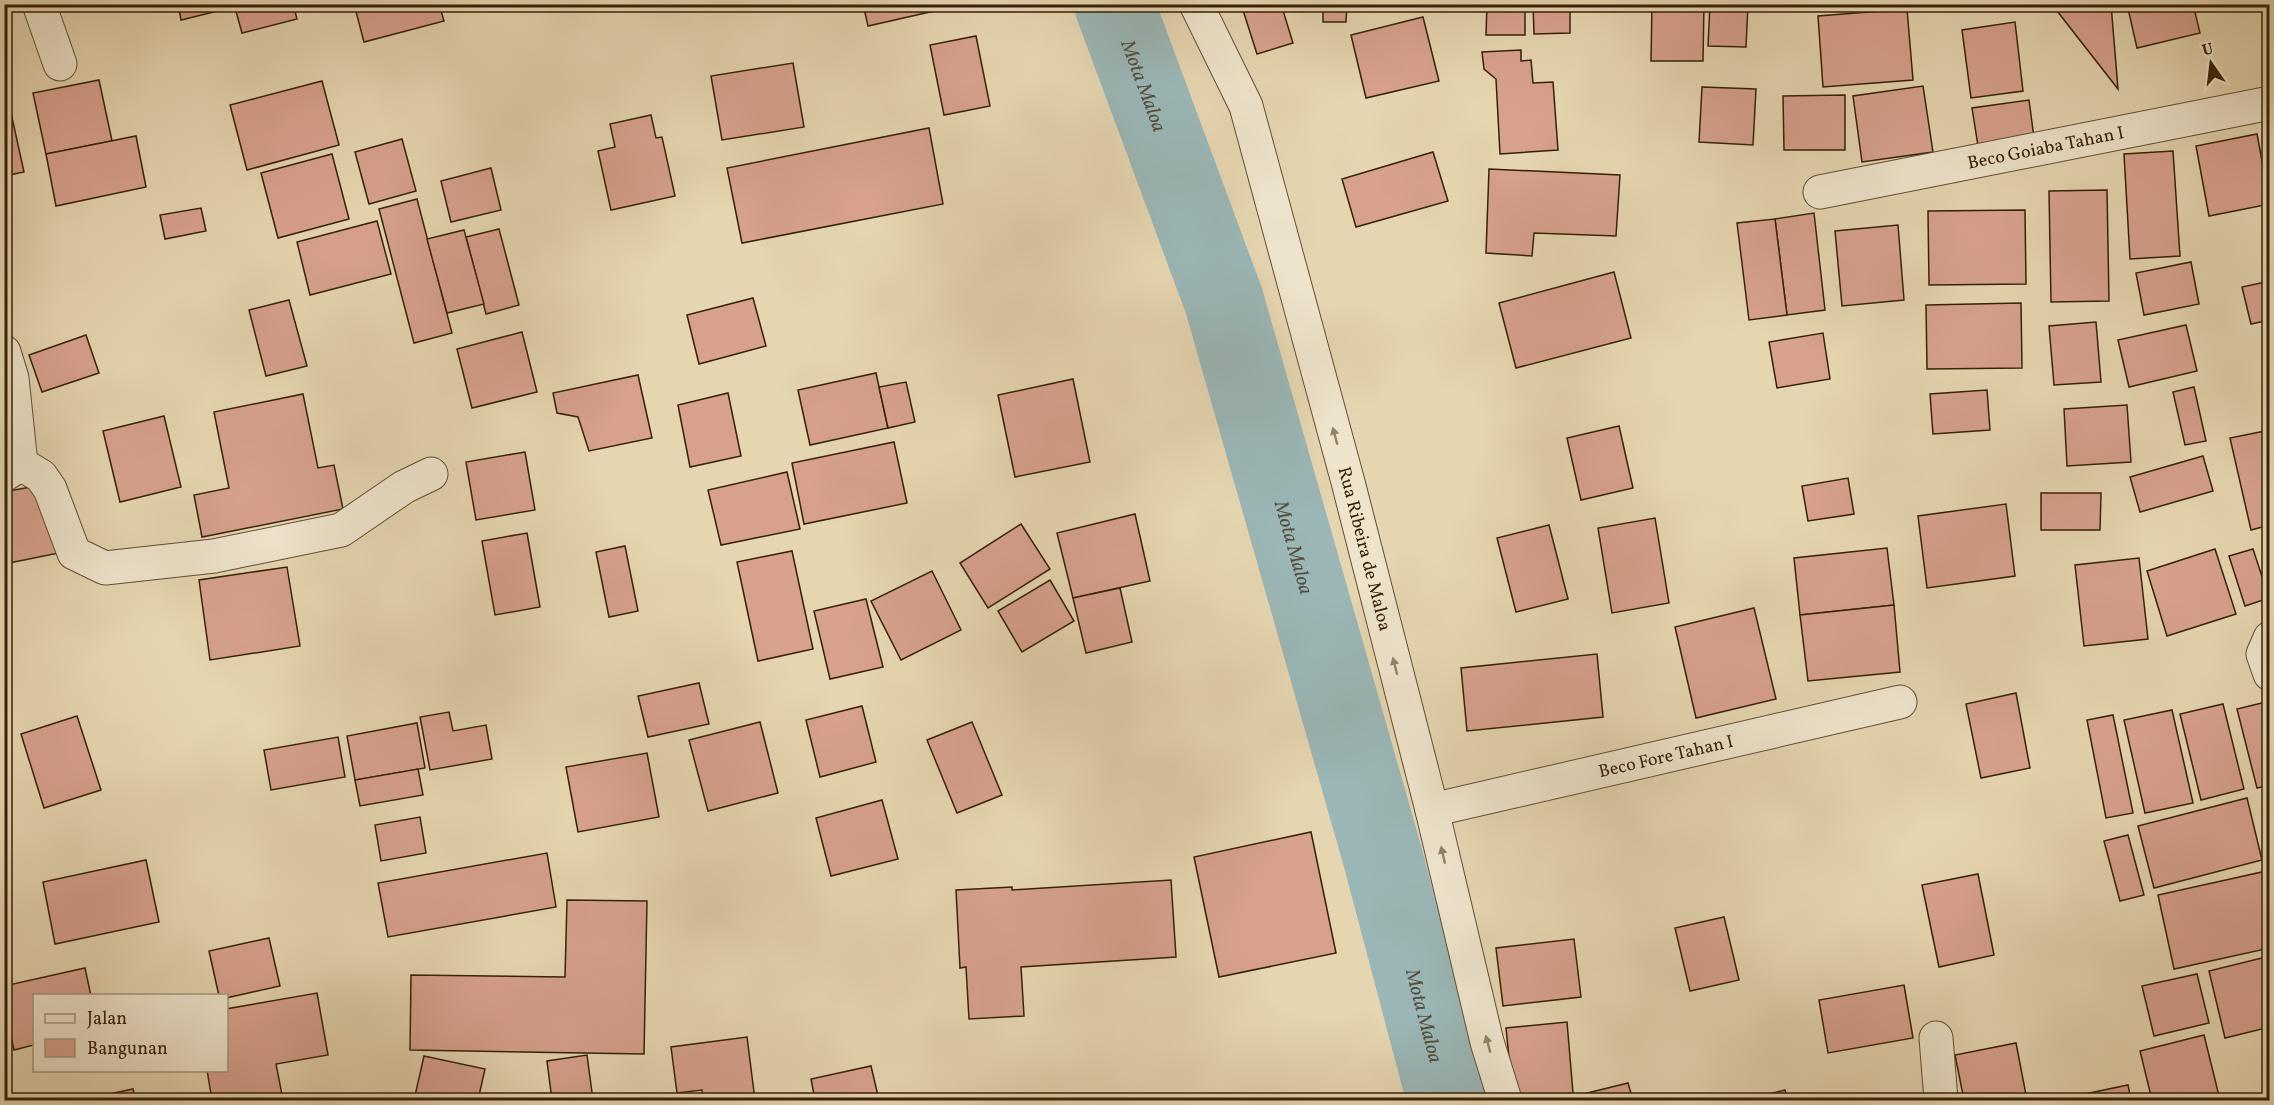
<svg xmlns="http://www.w3.org/2000/svg" width="2274" height="1105" viewBox="0 0 2274 1105" font-family="Vollkorn,serif">
	<style>
		.lines { fill: none; stroke-linecap: round; stroke-linejoin: round }
		.stream { stroke: #727a70; stroke-width: 14 }
		.river { stroke: #9ab6b6; stroke-width: 80 }
		.building { fill: #d7a18d; stroke: #362108; stroke-width: 1.5 }
		.minor-casing { stroke: #624e32; stroke-width: 35 }
		.minor { stroke: #eee4cc; stroke-width: 33 }
		.oneway { fill: #92826a }
		.labels { text-anchor: middle; stroke-width: 6; stroke-linejoin: round; paint-order: stroke }
		.street-label { font-size: 18px; fill: #362108; stroke: #eee4cc }
		.water-label { font-size: 20px; font-style: italic; fill: #544e3c; stroke: #eee4cc }
	</style>
	<rect width="100%" height="100%" fill="#e5d5b0"/>
	<filter id="stains"><feTurbulence type="fractalNoise" baseFrequency=".00333" numOctaves="4"/><feColorMatrix values="0 0 0 0 .2 0 0 0 0 .09 0 0 0 0 .02 0 0 0 .5 -.17"/></filter>
	<radialGradient id="worn" r=".72"><stop offset=".6" stop-color="#630" stop-opacity="0"/><stop offset="1" stop-color="#630" stop-opacity=".3"/></radialGradient>
	<g class="lines">
		<polyline class="stream" points="1149,4 1478,1100"/>
		<path class="river" id="s1" d="M1114,4L1224,301L1383,858L1447,1100"/>
	</g>
	<g class="building">
		<polygon points="178,4 220,4 222,10 181,20"/>
		<polygon points="234,4 293,4 297,19 242,33"/>
		<polygon points="354,4 439,4 444,21 364,42"/>
		<polygon points="863,4 965,4 868,26"/>
		<polygon points="1241,4 1281,4 1293,43 1257,54"/>
		<polygon points="1323,4 1347,4 1346,22 1323,22"/>
		<polygon points="1487,4 1525,4 1525,35 1486,35"/>
		<polygon points="1533,4 1570,4 1570,33 1534,34"/>
		<polygon points="1652,4 1704,4 1703,61 1651,61"/>
		<polygon points="1710,4 1748,4 1746,47 1708,46"/>
		<polygon points="2086,4 2111,4 2118,89 2054,7"/>
		<polygon points="2127,4 2193,4 2200,33 2137,48"/>
		<polygon points="1907,9 1913,80 1823,87 1818,16"/>
		<polygon points="1423,17 1439,81 1366,98 1351,35"/>
		<polygon points="2015,22 2023,91 1971,98 1962,30"/>
		<polygon points="976,36 990,106 944,115 930,45"/>
		<polygon points="1521,50 1521,61 1531,60 1533,83 1553,82 1558,150 1500,154 1496,79 1484,69 1482,52"/>
		<polygon points="793,63 804,127 722,140 711,76"/>
		<polygon points="99,80 112,141 46,154 33,93"/>
		<polygon points="322,81 339,145 247,170 230,105"/>
		<polygon points="1923,86 1933,152 1862,162 1853,96"/>
		<polygon points="1702,87 1756,89 1753,145 1699,142"/>
		<polygon points="1845,95 1845,150 1784,150 1783,96"/>
		<polygon points="2029,100 2034,138 1978,146 1972,108"/>
		<polygon points="11,113 24,172 4,176 4,114"/>
		<polygon points="651,115 656,138 662,137 675,196 611,210 598,151 615,147 610,124"/>
		<polygon points="929,128 943,204 742,243 727,168"/>
		<polygon points="2257,134 2270,204 2209,216 2196,146"/>
		<polygon points="136,136 146,187 56,206 46,154"/>
		<polygon points="402,139 416,191 369,204 355,152"/>
		<polygon points="2173,151 2180,256 2130,259 2124,154"/>
		<polygon points="1433,152 1448,201 1356,227 1342,179"/>
		<polygon points="332,154 349,219 278,238 261,173"/>
		<polygon points="491,168 501,210 451,222 441,181"/>
		<polygon points="1489,169 1620,175 1616,236 1534,233 1532,256 1486,253"/>
		<polygon points="2107,190 2109,301 2051,302 2049,191"/>
		<polygon points="417,199 452,333 414,343 379,209"/>
		<polygon points="201,208 206,231 165,239 160,215"/>
		<polygon points="2025,210 2026,284 1929,285 1928,211"/>
		<polygon points="1814,213 1825,310 1787,315 1775,219"/>
		<polygon points="1775,219 1787,315 1749,320 1737,223"/>
		<polygon points="377,221 391,274 310,295 297,242"/>
		<polygon points="1898,225 1904,300 1842,306 1835,231"/>
		<polygon points="499,229 519,305 486,314 466,237"/>
		<polygon points="464,230 484,304 447,313 427,239"/>
		<polygon points="2191,262 2199,304 2144,315 2136,273"/>
		<polygon points="1614,272 1631,338 1516,368 1499,303"/>
		<polygon points="2270,281 2270,320 2251,324 2242,287"/>
		<polygon points="753,298 766,346 699,364 687,315"/>
		<polygon points="289,300 307,366 266,376 249,310"/>
		<polygon points="2021,303 2022,368 1927,369 1926,305"/>
		<polygon points="2096,322 2101,382 2054,385 2049,326"/>
		<polygon points="2186,325 2197,371 2129,387 2118,340"/>
		<polygon points="522,332 537,392 472,408 457,349"/>
		<polygon points="1823,333 1830,379 1777,388 1769,342"/>
		<polygon points="86,335 99,373 42,392 29,355"/>
		<polygon points="876,373 888,428 810,445 798,390"/>
		<polygon points="638,375 652,438 589,451 578,417 557,413 553,393"/>
		<polygon points="1073,379 1090,462 1015,477 998,395"/>
		<polygon points="906,382 915,422 888,428 879,387"/>
		<polygon points="2194,387 2206,441 2185,445 2173,392"/>
		<polygon points="1987,390 1990,430 1933,434 1930,394"/>
		<polygon points="728,393 741,456 690,467 678,405"/>
		<polygon points="303,394 318,468 334,465 343,509 202,537 194,495 229,488 214,412"/>
		<polygon points="2127,405 2131,462 2067,466 2064,409"/>
		<polygon points="164,416 181,487 120,502 103,431"/>
		<polygon points="1619,426 1633,488 1581,500 1567,438"/>
		<polygon points="2270,430 2270,525 2251,530 2230,438"/>
		<polygon points="894,442 907,503 804,524 792,463"/>
		<polygon points="525,452 535,510 476,520 466,462"/>
		<polygon points="2203,456 2213,491 2140,512 2130,477"/>
		<polygon points="787,472 800,529 721,545 708,490"/>
		<polygon points="1848,478 1854,514 1808,521 1802,486"/>
		<polygon points="46,484 59,553 4,564 4,492"/>
		<polygon points="2041,493 2101,493 2100,530 2041,530"/>
		<polygon points="2006,504 2015,576 1927,588 1918,516"/>
		<polygon points="1135,514 1150,581 1073,598 1057,533"/>
		<polygon points="1655,518 1669,603 1612,613 1598,528"/>
		<polygon points="1021,524 1050,569 988,608 960,563"/>
		<polygon points="1549,525 1568,599 1516,612 1497,538"/>
		<polygon points="527,533 540,607 495,615 482,541"/>
		<polygon points="625,546 638,611 609,617 596,552"/>
		<polygon points="1887,548 1894,605 1800,615 1794,558"/>
		<polygon points="2215,549 2236,614 2167,636 2147,571"/>
		<polygon points="2253,549 2269,598 2245,606 2229,556"/>
		<polygon points="792,551 813,649 758,661 737,562"/>
		<polygon points="2139,558 2148,639 2084,646 2075,565"/>
		<polygon points="287,567 300,646 210,660 199,580"/>
		<polygon points="932,571 961,630 901,660 871,601"/>
		<polygon points="1050,580 1074,621 1022,652 998,611"/>
		<polygon points="1120,588 1132,642 1086,653 1073,598"/>
		<polygon points="866,599 883,667 830,679 814,611"/>
		<polygon points="1894,605 1900,672 1808,681 1800,615"/>
		<polygon points="1754,608 1776,699 1696,718 1675,627"/>
		<polygon points="1597,654 1603,717 1467,731 1461,668"/>
		<polygon points="699,683 709,724 648,737 638,696"/>
		<polygon points="2016,693 2030,768 1981,778 1966,704"/>
		<polygon points="2270,701 2270,785 2257,788 2237,709"/>
		<polygon points="2223,704 2244,789 2201,800 2180,714"/>
		<polygon points="862,706 876,762 820,777 806,720"/>
		<polygon points="2172,710 2193,803 2145,813 2124,720"/>
		<polygon points="449,712 453,731 486,725 492,759 430,770 420,717"/>
		<polygon points="2113,715 2133,813 2106,818 2087,720"/>
		<polygon points="77,716 101,790 44,808 21,734"/>
		<polygon points="760,722 778,793 708,811 689,740"/>
		<polygon points="972,722 1002,795 957,813 927,740"/>
		<polygon points="417,723 425,768 355,780 347,736"/>
		<polygon points="338,737 345,777 271,790 264,750"/>
		<polygon points="647,753 659,817 578,832 566,767"/>
		<polygon points="418,769 423,795 360,806 355,780"/>
		<polygon points="2247,798 2262,860 2154,888 2138,826"/>
		<polygon points="882,800 898,859 831,876 816,818"/>
		<polygon points="2270,808 2270,833 2264,809"/>
		<polygon points="420,817 426,853 381,861 375,825"/>
		<polygon points="1311,832 1336,953 1219,977 1194,857"/>
		<polygon points="2128,835 2144,895 2120,901 2104,841"/>
		<polygon points="547,853 556,907 388,937 378,883"/>
		<polygon points="146,860 159,922 55,944 43,882"/>
		<polygon points="2262,872 2270,908 2270,948 2174,969 2158,895"/>
		<polygon points="1978,874 1994,955 1939,967 1922,885"/>
		<polygon points="1171,880 1176,957 1021,967 1024,1016 969,1019 966,967 960,968 956,890 1012,887 1012,890"/>
		<polygon points="567,900 647,901 644,1054 410,1050 411,975 565,977"/>
		<polygon points="1724,917 1739,980 1690,991 1675,928"/>
		<polygon points="269,938 280,986 226,998 226,996 219,996 209,951"/>
		<polygon points="1574,939 1581,997 1503,1006 1496,948"/>
		<polygon points="2270,956 2270,1027 2225,1038 2209,971"/>
		<polygon points="85,968 91,996 34,996 34,1045 14,1050 4,1004 4,986"/>
		<polygon points="2197,974 2209,1023 2154,1036 2142,986"/>
		<polygon points="1904,985 1913,1038 1828,1053 1819,1000"/>
		<polygon points="317,993 328,1055 276,1064 283,1100 212,1100 207,1070 226,1070 226,1009"/>
		<polygon points="1567,1022 1573,1093 1513,1099 1506,1028"/>
		<polygon points="2204,1035 2220,1100 2152,1100 2140,1051"/>
		<polygon points="747,1037 755,1100 703,1100 702,1090 677,1093 671,1047"/>
		<polygon points="2016,1043 2027,1100 1964,1100 1955,1055"/>
		<polygon points="587,1055 593,1100 552,1100 547,1061"/>
		<polygon points="424,1056 485,1069 478,1100 414,1100"/>
		<polygon points="871,1066 879,1100 815,1100 811,1079"/>
		<polygon points="1628,1083 1633,1100 1559,1100"/>
		<polygon points="2128,1085 2131,1100 2062,1100 2061,1099"/>
		<polygon points="133,1089 136,1100 82,1100"/>
		<polygon points="1785,1090 1788,1100 1744,1100"/>
		<polygon points="527,1095 528,1100 486,1100 485,1098"/>
	</g>
	<g class="lines">
		<g class="minor-casing">
			<g id="minor">
				<polyline points="39,4 60,64"/>
				<path id="s2" d="M1196,4L1246,106L1348,482L1432,810L1487,1042L1505,1100"/>
				<path id="s3" d="M1820,192L2270,103"/>
				<polyline points="4,352 12,378 21,464 4,475"/>
				<polyline points="21,464 41,476 50,489 74,553 105,568 214,556 341,530 404,487 431,474"/>
				<polyline points="2270,638 2263,654 2270,674"/>
				<path id="s4" d="M1432,810L1900,702"/>
				<polyline points="1936,1038 1941,1100"/>
			</g>
		</g>
		<use href="#minor" class="minor"/>
	</g>
	<defs><path id="oneway-solid" d="M-6-.8H1V-3.2L6.5 0L1 3.2V.8H-6Z" transform="scale(1.5)"/></defs>
	<g class="oneway">
		<use href="#oneway-solid" transform="translate(1335 436) rotate(-105)"/>
		<use href="#oneway-solid" transform="translate(1395 666) rotate(-104)"/>
		<use href="#oneway-solid" transform="translate(1443 855) rotate(-103)"/>
		<use href="#oneway-solid" transform="translate(1488 1044) rotate(-105)"/>
	</g>
	<g class="labels">
		<g class="street-label">
			<text dy="6" stroke="none"><textPath href="#s3" startOffset="230">Beco Goiaba Tahan I</textPath></text>
			<text dy="6" stroke="none"><textPath href="#s2" startOffset="572">Rua Ribeira de Maloa</textPath></text>
			<text dy="6" stroke="none"><textPath href="#s4" startOffset="240">Beco Fore Tahan I</textPath></text>
		</g>
		<g class="water-label">
			<text dy="7" stroke="none"><textPath href="#s1" startOffset="87">Mota Maloa</textPath></text>
			<text dy="7" stroke="none"><textPath href="#s1" startOffset="573">Mota Maloa</textPath></text>
			<text dy="7" stroke="none"><textPath href="#s1" startOffset="1059">Mota Maloa</textPath></text>
		</g>
	</g>
	<rect width="2274" height="1105" fill="none" stroke="#e5d5b0" stroke-width="24"/>
	<rect x="6" y="6" width="2262" height="1093" fill="none" stroke="#362108" stroke-width="3"/>
	<rect x="12" y="12" width="2250" height="1081" fill="none" stroke="#362108" stroke-width="1.5"/>
	<rect x="33" y="994" width="195" height="78" fill="#eee4cc" stroke="#a4967e" stroke-width="1.5"/>
	<rect x="45" y="1014" width="30" height="9" fill="#eee4cc" stroke="#a4967e" stroke-width="1.5"/>
	<text x="87" y="1024" font-size="18" fill="#362108">Jalan</text>
	<rect x="45" y="1039" width="30" height="18" fill="#d7a18d" stroke="#a4967e" stroke-width="1.5"/>
	<text x="87" y="1054" font-size="18" fill="#362108">Bangunan</text>
	<g transform="translate(2211 63) rotate(346)" stroke="#eee4cc" stroke-width="4.5" paint-order="stroke">
	<path d="M0-4.5L10 22L0 15L-10 22Z" fill="#362108"/>
	<text y="-9" font-size="16" font-weight="bold" text-anchor="middle" fill="#362108">U</text>
	</g>
	<rect width="100%" height="100%" filter="url(#stains)"/>
	<rect width="100%" height="100%" fill="url(#worn)"/>
</svg>
